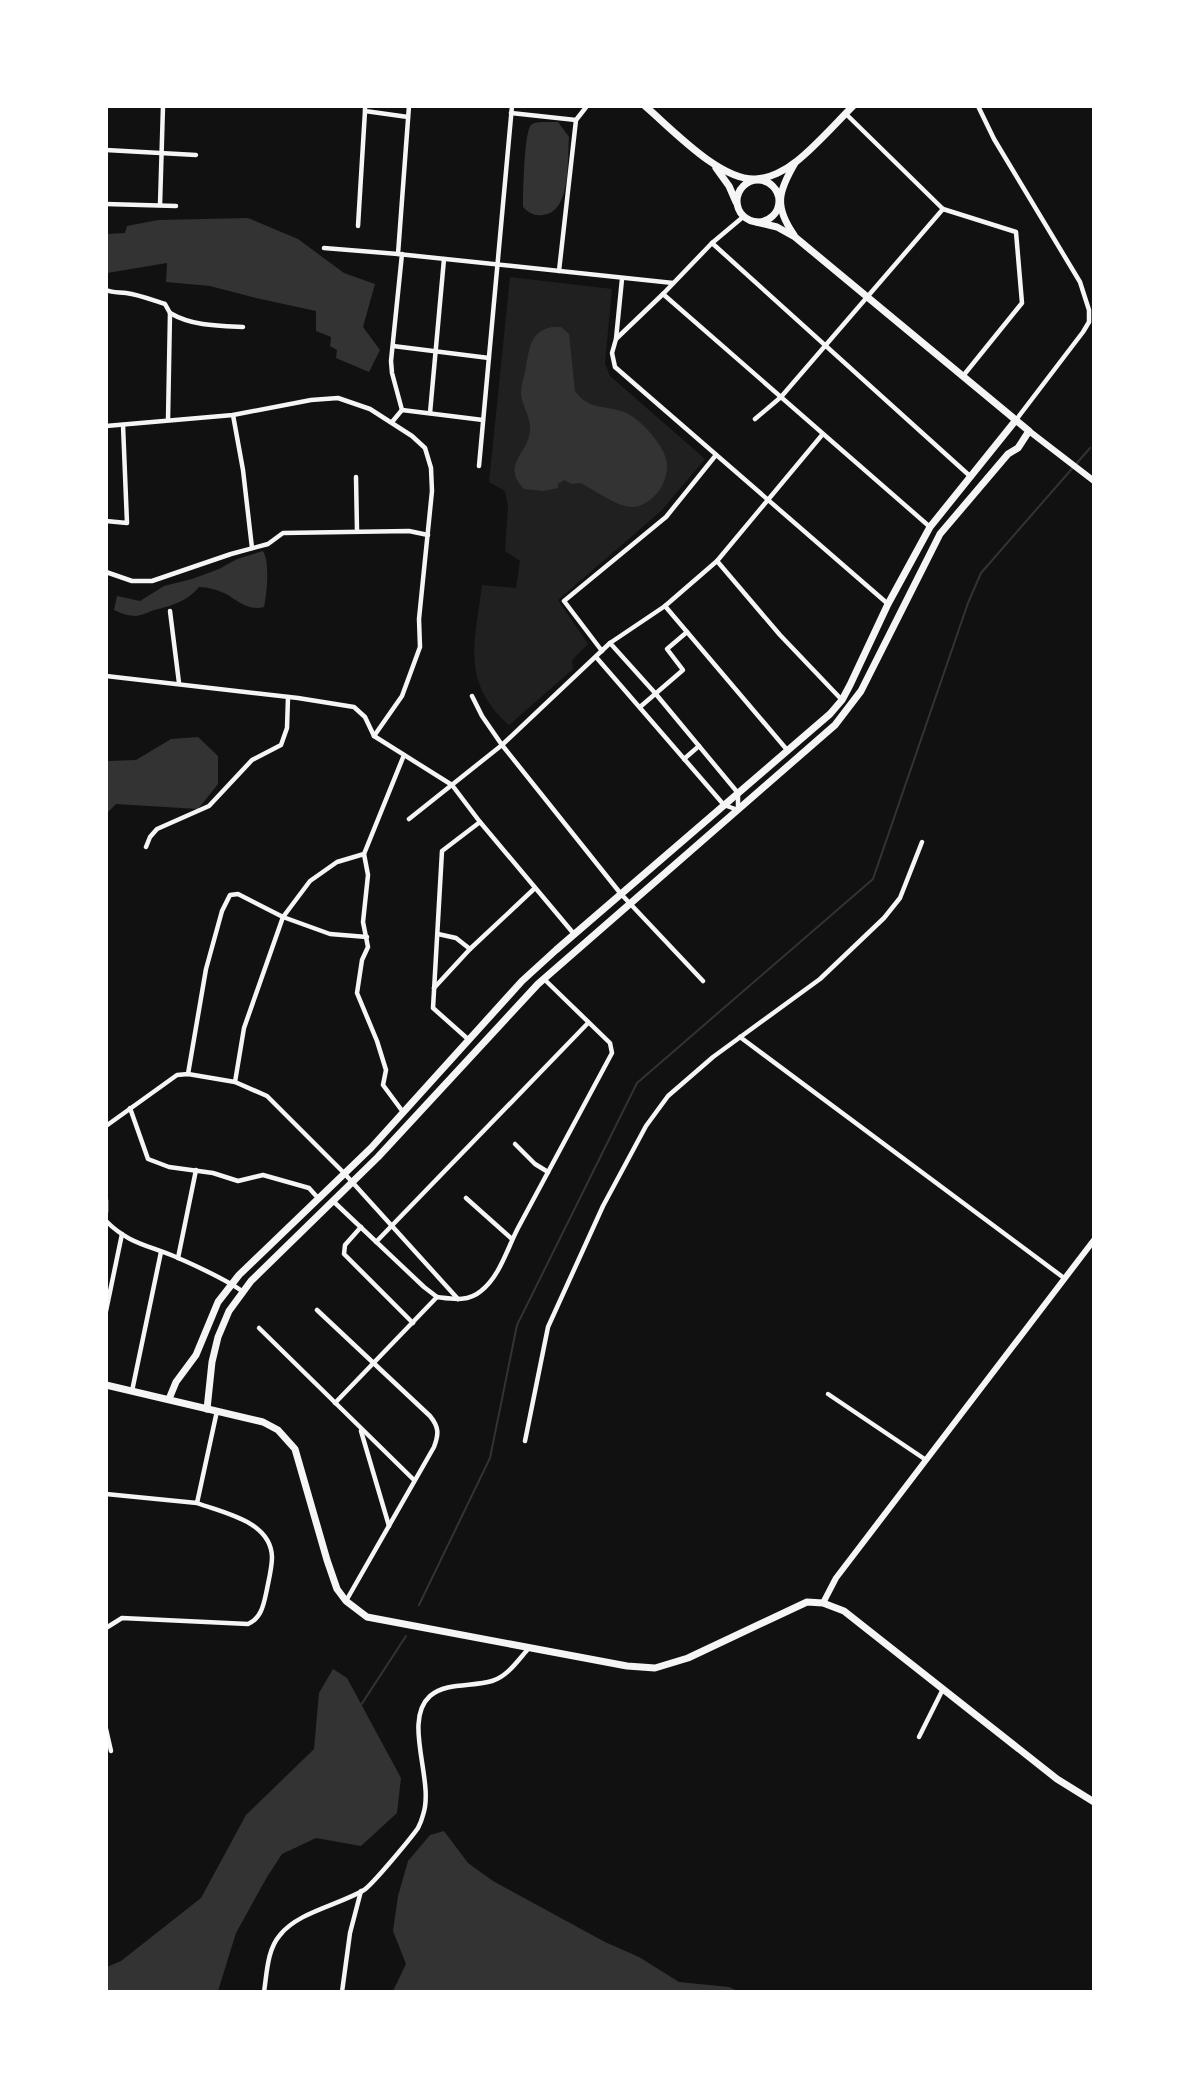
<svg xmlns="http://www.w3.org/2000/svg" width="1200" height="2098" viewBox="0 0 1200 2098" font-family="Overpass,sans-serif">
	<style>
		.green { fill: #202020 }
		.water { fill: #333 }
		.lines { fill: none; stroke-linecap: round; stroke-linejoin: round }
		.stream { stroke: #333; stroke-width: 2 }
		.minor { stroke: #f5f5f5; stroke-width: 4.5 }
		.tertiary { stroke: #f5f5f5; stroke-width: 6 }
		.secondary { stroke: #f5f5f5; stroke-width: 7 }
	</style>
	<rect width="100%" height="100%" fill="#111"/>
	<path class="green" d="M510,277L612,289L605,363L610,376L705,459L661,511L558,600L588,644L572,660L573,669L509,725C460,681 475,643 482,585L516,588L520,561L505,551L508,506L505,491L489,482Z"/>
	<g class="water">
		<path d="M545,122H558L569,137C567,158 572,212 543,215C534,216 529,213 523,207C523,194 524,132 531,125C535,122 540,122 545,122Z"/>
		<polygon points="248,218 298,239 344,273 375,284 363,327 380,350 369,372 336,358 337,350 330,346 331,337 316,331 316,311 256,298 210,286 166,282 167,263 107,273 107,234 125,233 127,226 158,220"/>
		<path d="M552,327H561L569,334L575,391C588,410 605,405 624,412C640,418 665,446 667,463C668,471 665,479 662,486C658,494 648,503 639,506C622,512 596,490 580,483L572,484L564,480L558,484V488L543,491L524,489C500,464 529,454 530,430C531,417 522,406 521,394C521,384 525,375 526,366C530,347 530,332 552,327Z"/>
		<path d="M263,551C270,562 267,594 264,607C249,611 239,602 228,595C219,590 208,587 199,587C188,601 171,606 154,610C148,612 143,615 136,616C129,616 120,613 114,610L117,596L140,601L164,586L192,579L219,569L237,559Z"/>
		<polygon points="198,737 218,756 218,784 198,809 116,804 107,813 107,761 136,760 171,739"/>
		<polygon points="333,1669 347,1678 401,1778 397,1813 361,1846 316,1838 282,1854 267,1877 236,1933 218,1991 107,1991 107,1967 121,1961 201,1898 246,1815 314,1749 319,1693"/>
		<polygon points="444,1831 468,1863 493,1881 605,1942 639,1957 679,1982 729,1987 738,1991 393,1991 406,1964 393,1931 398,1896 408,1861 430,1835"/>
	</g>
	<g class="lines">
		<g class="stream">
			<polyline points="419,1605 490,1458 517,1325 637,1083 873,879 968,603 981,573 1090,448"/>
			<polyline points="361,1705 406,1636"/>
		</g>
		<g class="minor">
			<polyline points="365,106 365,111 408,117"/>
			<polyline points="978,106 994,139 1080,282 1089,310 1089,322 1083,332 1016,420"/>
			<polyline points="511,113 576,120"/>
			<polyline points="846,114 943,209"/>
			<polyline points="106,150 196,155"/>
			<polyline points="106,204 176,206"/>
			<polyline points="160,205 163,106"/>
			<polyline points="743,217 712,243 663,294 616,339 612,353 615,367 888,604"/>
			<polyline points="358,226 365,111"/>
			<polyline points="712,243 971,477"/>
			<polyline points="324,248 398,254 673,283"/>
			<polyline points="398,254 409,106"/>
			<polyline points="559,271 576,120 587,106"/>
			<path d="M106,290C113,293 119,292 126,293C140,295 152,300 165,304L170,313L168,420"/>
			<polyline points="663,294 930,527"/>
			<path d="M170,313C192,326 218,326 243,327"/>
			<polyline points="616,339 622,279"/>
			<polyline points="393,346 489,358"/>
			<polyline points="402,410 392,373 391,361 402,254"/>
			<polyline points="402,410 483,420"/>
			<polyline points="430,413 444,259"/>
			<polyline points="233,415 243,470 252,548"/>
			<polyline points="755,419 781,397 943,209 1016,232 1022,303 963,376"/>
			<polyline points="392,422 402,410"/>
			<polyline points="106,426 233,415 311,400 338,398 370,409 412,436 425,448 431,468 432,491 419,619 420,647 402,696 374,736"/>
			<polyline points="479,466 512,106"/>
			<polyline points="356,477 357,530"/>
			<polyline points="106,521 127,523 123,425"/>
			<polyline points="717,561 780,635 842,700"/>
			<polyline points="106,572 132,581 152,581 231,554 268,544 283,533 409,531 428,535"/>
			<polyline points="665,606 788,751"/>
			<polyline points="170,611 179,683"/>
			<polyline points="602,651 564,601 666,517 716,455"/>
			<polyline points="596,657 724,805 738,810 738,793 655,693 610,643"/>
			<polyline points="106,676 298,698 354,707 365,717 374,736 452,785 480,822"/>
			<polyline points="472,696 482,716 502,745 621,894 703,981"/>
			<polyline points="640,707 683,670 667,649 687,632"/>
			<polyline points="684,759 699,746"/>
			<polyline points="409,819 502,745 610,643 665,606 717,561 822,435"/>
			<polyline points="146,847 150,837 157,829 209,806 252,760 281,745 287,728 288,697"/>
			<polyline points="364,854 368,875 363,922 368,947 362,960 357,993 377,1041 386,1070 383,1085 403,1112"/>
			<polyline points="438,934 456,938 470,949"/>
			<polyline points="434,988 470,949 535,888"/>
			<polyline points="740,1037 1064,1278"/>
			<polyline points="469,1040 433,1008 442,851 480,822 574,934"/>
			<polyline points="188,1074 206,969 222,911 230,895 238,894 283,917 330,934 367,937"/>
			<polyline points="235,1082 244,1028 283,917 310,881 337,862 364,854 404,755"/>
			<polyline points="130,1108 148,1159 169,1167 213,1173 238,1181 263,1175 309,1188 318,1198"/>
			<polyline points="106,1126 177,1075 188,1074 235,1082 267,1096 344,1173 458,1299"/>
			<polyline points="515,1144 535,1164 548,1172"/>
			<polyline points="466,1198 512,1239"/>
			<polyline points="106,1200 106,1212"/>
			<polyline points="333,1201 424,1287 437,1297"/>
			<path d="M106,1221C129,1244 148,1245 176,1257C198,1267 222,1277 242,1291"/>
			<polyline points="361,1227 345,1245 344,1254 413,1323"/>
			<polyline points="376,1242 588,1023"/>
			<polyline points="178,1258 196,1170"/>
			<path d="M317,1310L430,1416C439,1427 439,1434 434,1447L346,1601"/>
			<polyline points="106,1311 122,1234"/>
			<polyline points="259,1328 414,1480"/>
			<polyline points="132,1391 161,1252"/>
			<polyline points="828,1394 926,1460"/>
			<path d="M335,1403L437,1297C453,1299 468,1302 481,1291C500,1276 507,1249 518,1228C549,1170 581,1111 612,1053L610,1043L544,979"/>
			<polyline points="361,1431 389,1526"/>
			<polyline points="525,1441 548,1327 603,1206 646,1126 668,1096 713,1057 820,979 884,918 900,898 922,842"/>
			<polyline points="106,1494 197,1503 217,1411"/>
			<path d="M106,1628L122,1618L248,1624C262,1618 264,1603 267,1589C269,1579 272,1567 272,1557C271,1521 223,1513 197,1503"/>
			<polyline points="106,1729 111,1751"/>
			<polyline points="919,1737 943,1689"/>
			<path d="M264,1992C267,1973 267,1950 280,1935C298,1912 339,1905 364,1890C373,1884 411,1838 418,1828C420,1824 422,1819 423,1815C435,1781 402,1721 430,1696C446,1682 473,1687 492,1681C508,1676 518,1660 529,1648"/>
			<polyline points="342,1992 350,1933 361,1891"/>
		</g>
		<g class="tertiary">
			<polyline points="1029,431 1094,481"/>
			<polyline points="823,1603 836,1578 1094,1240"/>
		</g>
		<g class="secondary">
			<path d="M645,106C672,129 719,180 755,179C769,179 786,170 797,161C817,145 835,124 853,106"/>
			<polyline points="716,168 729,186 736,202"/>
			<circle cx="758" cy="201" r="21"/>
			<path d="M794,235C774,206 778,192 795,163"/>
			<polyline points="106,1385 263,1422 278,1430 295,1449 327,1560 337,1589 346,1601 367,1617 627,1666 655,1668 688,1658 807,1602 823,1603 844,1611 1057,1779 1094,1802"/>
			<polyline points="169,1399 176,1382 196,1355 218,1302 239,1275 371,1148 522,981 556,950 830,714 842,700 850,685 888,604 930,527 1016,420"/>
			<polyline points="207,1409 212,1362 218,1337 229,1311 251,1281 378,1157 538,984 835,725 861,691 940,534 1008,454 1018,448 1029,431 795,237 777,227 756,222"/>
		</g>
	</g>
	<rect width="1200" height="2098" fill="none" stroke="#ffffff" stroke-width="216"/>
</svg>
